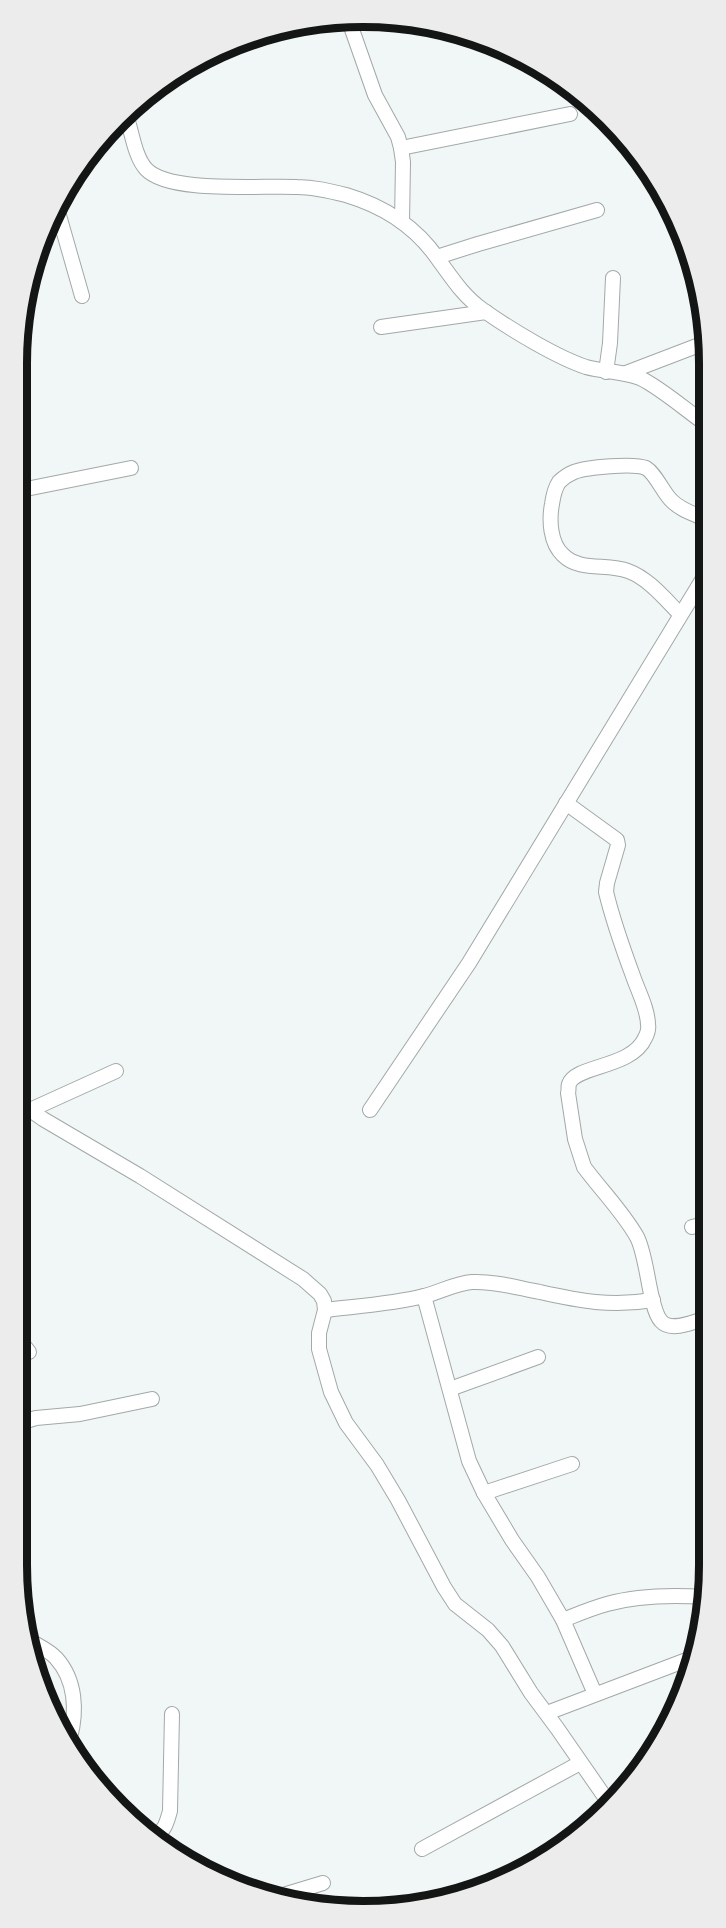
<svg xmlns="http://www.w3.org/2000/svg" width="726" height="1928" viewBox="0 0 726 1928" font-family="Commissioner,sans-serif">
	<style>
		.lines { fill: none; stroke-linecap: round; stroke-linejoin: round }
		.street-casing { stroke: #a2a9a8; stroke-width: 16 }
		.street { stroke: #fff; stroke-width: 14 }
		.rim { fill: none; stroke: #141616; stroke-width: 8 }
	</style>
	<rect width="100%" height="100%" fill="#f0f7f6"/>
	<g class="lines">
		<g class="street-casing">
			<g id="street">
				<polyline points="349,21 375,95 398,137 401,148 403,162 402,222"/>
				<path d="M127,118C132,133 135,157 146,169C169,194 263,185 297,187C314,187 330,191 346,195C383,206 416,227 438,259C452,278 463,296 483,310C510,329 556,357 586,367C604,372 623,371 640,378C661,388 687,411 707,425"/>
				<polyline points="401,148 570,114"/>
				<polyline points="58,212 82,296"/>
				<polyline points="437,257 478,244 597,210"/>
				<polyline points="381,327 486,312"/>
				<polyline points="606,372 610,343 613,278"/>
				<polyline points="626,373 707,342"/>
				<polyline points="16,491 131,468"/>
				<path d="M680,614C665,599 648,578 628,571C607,563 580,572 563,555C550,543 549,520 552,504C553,497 555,488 559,482C563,478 569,474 574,472C587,467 634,463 646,468C655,473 663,492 671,500C680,510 695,514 707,520"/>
				<polyline points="707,731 704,738 708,762"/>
				<path d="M566,803L617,840L618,845L607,883L606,892C613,921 623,949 633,976C638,991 648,1009 648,1025C649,1028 647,1035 645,1038C632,1068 575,1065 569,1084C568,1087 569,1090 568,1093L575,1139L584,1167C601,1190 623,1212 637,1237C648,1258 649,1308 661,1321C671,1333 696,1321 709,1317"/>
				<polyline points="16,1100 43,1119 140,1176 303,1279 320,1294 324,1301 325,1310 319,1333 319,1349 331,1392 346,1423 377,1465 398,1500 444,1587 455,1604 488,1630 502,1646 531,1693 557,1728 609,1803"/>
				<polyline points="30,1110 116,1071"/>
				<polyline points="370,1110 469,963 707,572"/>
				<polyline points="692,1227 709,1223"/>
				<polyline points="16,1282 20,1290"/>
				<polyline points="424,1296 469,1461 484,1493 512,1540 538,1577 563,1620 595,1694"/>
				<path d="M325,1310C358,1306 392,1304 424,1296C440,1292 456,1283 472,1282C495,1281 518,1288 540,1292C580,1301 611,1307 653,1300"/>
				<polyline points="16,1335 29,1352"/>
				<polyline points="450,1389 538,1357"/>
				<polyline points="16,1424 36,1418 80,1414 152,1399"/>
				<polyline points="484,1493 572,1464"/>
				<path d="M563,1620C578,1614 592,1608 607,1604C639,1595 673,1595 705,1597"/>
				<path d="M29,1640C37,1645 50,1651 56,1658C76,1680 77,1711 70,1738"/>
				<polyline points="547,1713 697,1656"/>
				<path d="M155,1837C165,1830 167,1822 170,1811L172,1714"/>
				<polyline points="422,1849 580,1763"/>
				<polyline points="280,1896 323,1883"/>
			</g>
		</g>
		<use href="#street" class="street"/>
	</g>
	<path d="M0 0H726V1928H0ZM363 27H363A336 336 0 0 1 699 363V1565A336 336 0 0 1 363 1901H363A336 336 0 0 1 27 1565V363A336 336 0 0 1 363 27Z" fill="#ececec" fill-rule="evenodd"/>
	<path class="rim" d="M363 27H363A336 336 0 0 1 699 363V1565A336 336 0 0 1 363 1901H363A336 336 0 0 1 27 1565V363A336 336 0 0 1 363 27Z"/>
</svg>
